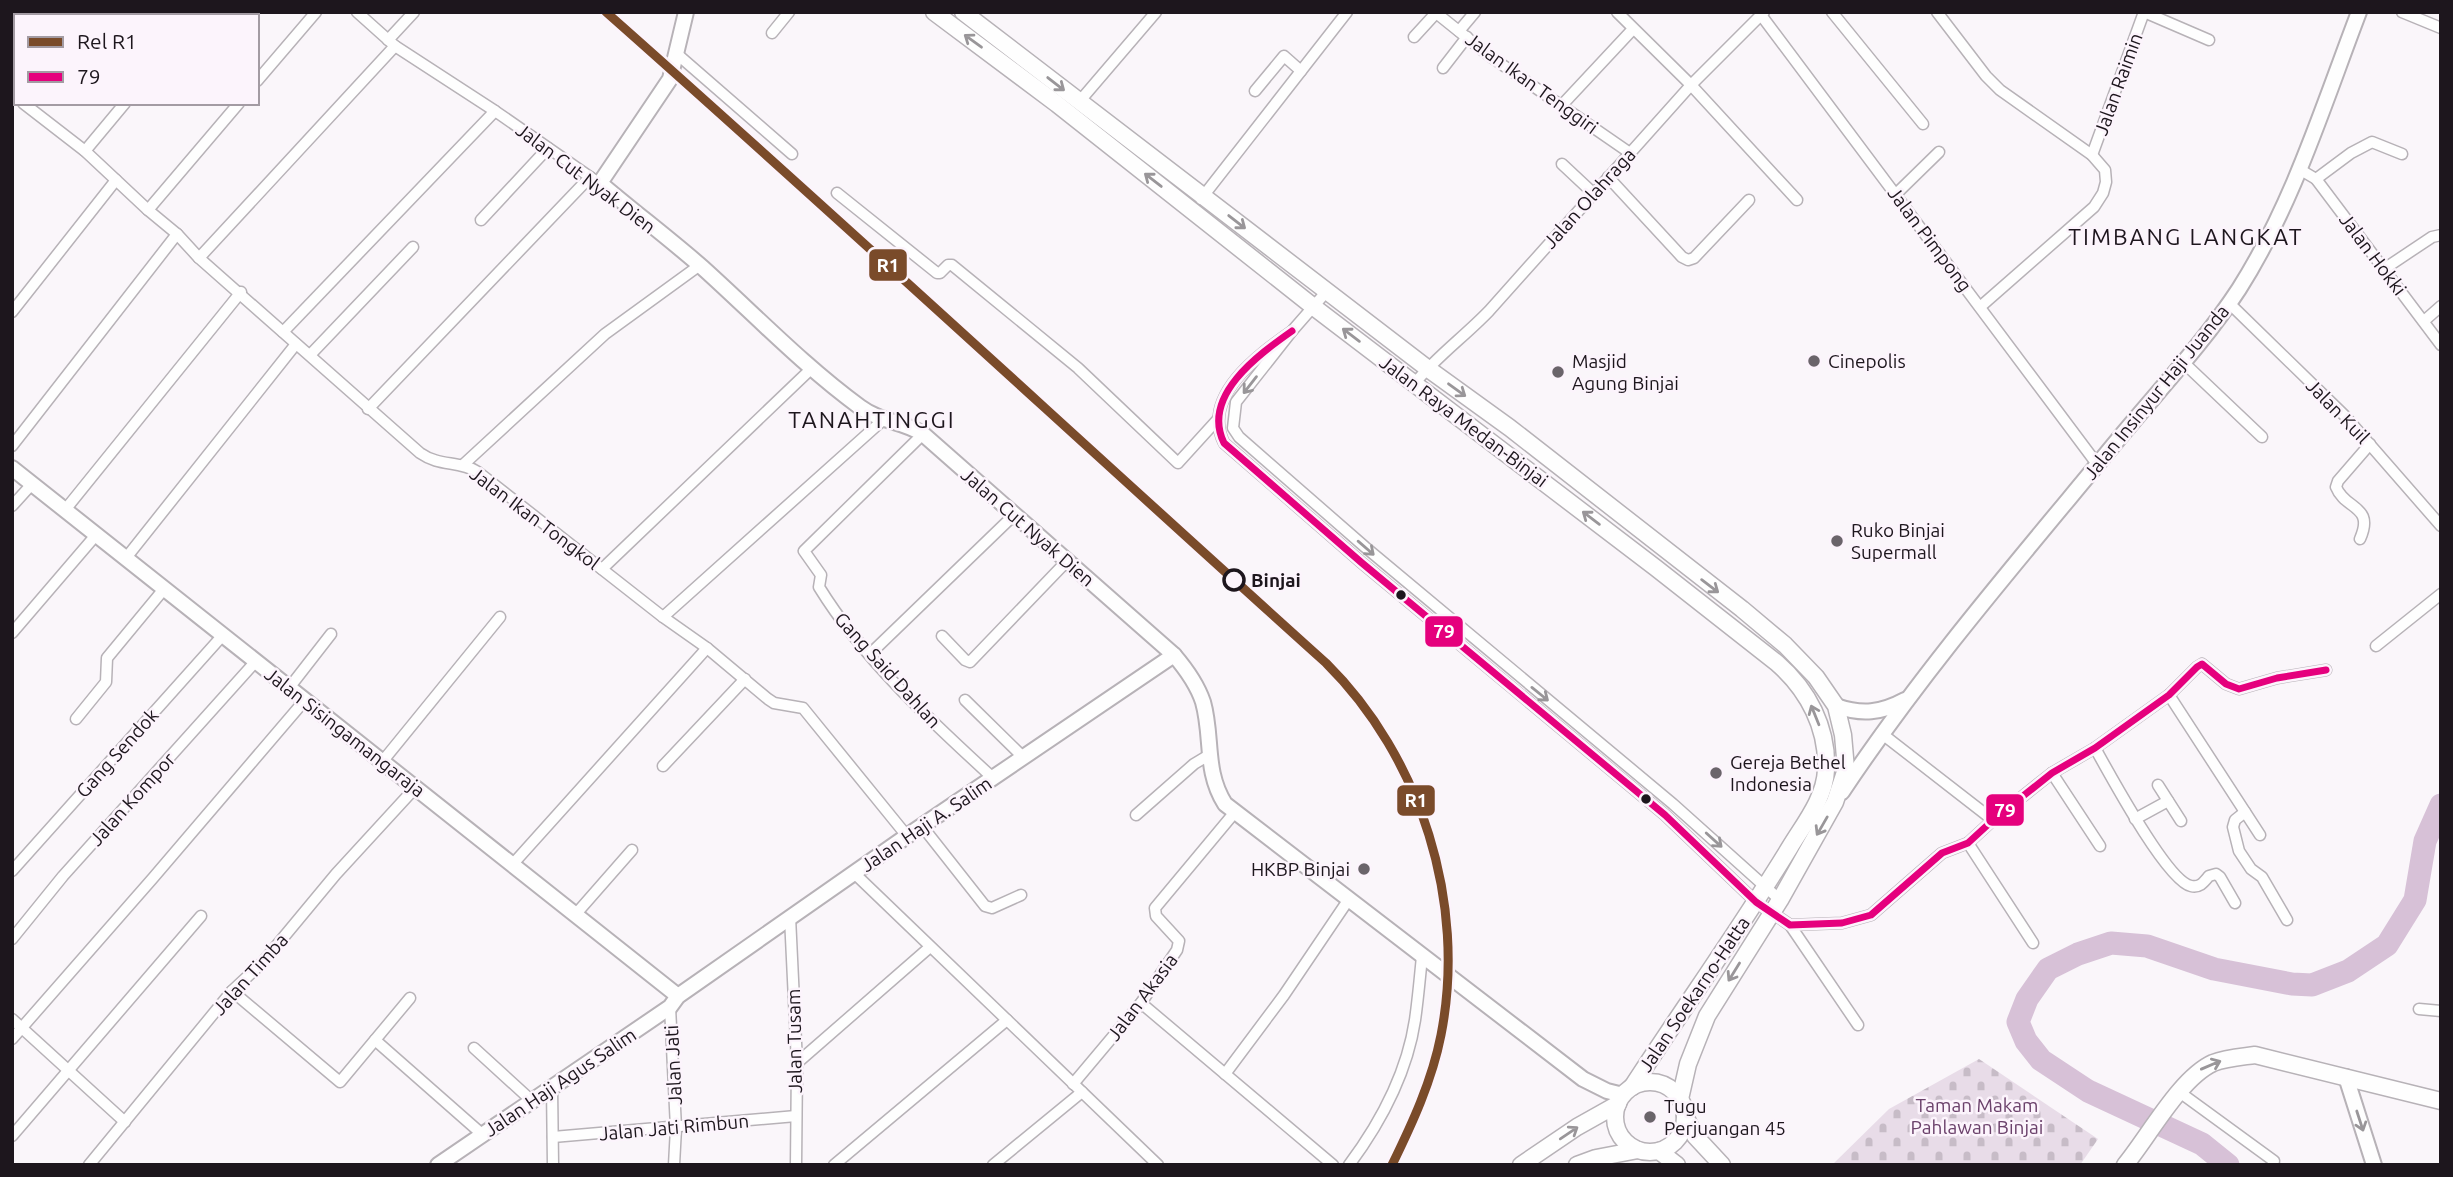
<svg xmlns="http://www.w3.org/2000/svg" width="2453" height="1177" viewBox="0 0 2453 1177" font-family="Ubuntu,sans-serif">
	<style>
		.cemetery { fill: url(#cemetery-stones) }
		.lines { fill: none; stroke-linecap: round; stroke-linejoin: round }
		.river { stroke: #d7c1d7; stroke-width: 23 }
		.street-casing { stroke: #b7b2b7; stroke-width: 13 }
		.secondary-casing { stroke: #b7b2b7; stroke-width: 18 }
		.primary-casing { stroke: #b7b2b7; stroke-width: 19 }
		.street { stroke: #fefefe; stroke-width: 10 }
		.secondary { stroke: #fefefe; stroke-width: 14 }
		.primary { stroke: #fefefe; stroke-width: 16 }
		.bus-1-casing { stroke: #fcf4fc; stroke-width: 12 }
		.bus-1 { stroke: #e5007d; stroke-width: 7 }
		.rail-1-casing { stroke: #fcf4fc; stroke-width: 14 }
		.rail-1 { stroke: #7a4b2a; stroke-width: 9 }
		.oneway { stroke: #999699 }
		.poi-dot { fill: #6a646a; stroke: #fcf4fc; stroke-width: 2.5 }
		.stop-dot { fill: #fcf4fc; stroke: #1d161d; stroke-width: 3.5 }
		.bus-dot { fill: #1d161d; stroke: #fcf4fc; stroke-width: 2.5 }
		.labels { text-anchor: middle; stroke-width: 5; stroke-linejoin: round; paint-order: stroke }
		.street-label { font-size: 19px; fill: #1d161d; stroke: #fcf4fc }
		.poi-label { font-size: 19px; fill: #1d161d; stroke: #fcf4fc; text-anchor: start }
		.stop-label { font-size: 19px; font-weight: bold; fill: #1d161d; stroke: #fcf4fc; text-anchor: start }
		.park-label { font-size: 19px; fill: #6b416b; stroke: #fcf4fc }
		.quarter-label { font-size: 23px; letter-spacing: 2px; fill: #1d161d; stroke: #fcf4fc }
		.line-badge { stroke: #fcf4fc; stroke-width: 2.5 }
		.badge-label { font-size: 19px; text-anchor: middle; font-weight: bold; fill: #fff }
	</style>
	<defs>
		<pattern id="cemetery-stones" width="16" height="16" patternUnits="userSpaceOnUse" patternTransform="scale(1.75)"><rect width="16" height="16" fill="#e8dce8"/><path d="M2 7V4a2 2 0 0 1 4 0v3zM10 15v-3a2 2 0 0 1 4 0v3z" fill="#c7bcc7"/></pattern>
	</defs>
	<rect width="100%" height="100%" fill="#faf6fa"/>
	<polygon class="cemetery" points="1979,1059 2098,1139 2080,1165 1832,1165 1889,1109"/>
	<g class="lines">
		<polyline class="river" points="2228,1165 2202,1144 2088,1091 2041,1060 2026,1041 2018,1022 2027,999 2048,969 2078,954 2111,943 2147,946 2214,969 2292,984 2312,985 2348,971 2387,945 2415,900 2425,841 2441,805"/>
		<g class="street-casing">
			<g id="street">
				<polyline points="357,12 395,46 495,111 593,179"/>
				<polyline points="1435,12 1491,57 1630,153"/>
				<polyline points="1617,12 1691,85 1797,200"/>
				<polyline points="1832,12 1923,124"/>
				<polyline points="1937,12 1986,76 2000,90 2092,155 2105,170 2106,182 2103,193 2094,207 1980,307"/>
				<polyline points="2402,12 2441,28"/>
				<polyline points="1761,15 2097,464"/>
				<polyline points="70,16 73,12"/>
				<polyline points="198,16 200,12"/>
				<polyline points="1459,31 1475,12"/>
				<polyline points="772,33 789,12"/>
				<polyline points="1414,37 1436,13"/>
				<polyline points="388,40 414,12"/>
				<polyline points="677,54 792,154"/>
				<polyline points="1443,68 1467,37"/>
				<polyline points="257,81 316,12"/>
				<polyline points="12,86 16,81"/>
				<polyline points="1255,91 1284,56 1301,71"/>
				<polyline points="12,95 16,98"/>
				<polyline points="1079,102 1156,12"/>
				<path d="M23,103L85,151L148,210L177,234L199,258L420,453C440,467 458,460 478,472L663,617L707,648L768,699L774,703L803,708L907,836"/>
				<polyline points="1562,105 1633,29"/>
				<polyline points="85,151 125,103"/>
				<polyline points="2092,155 2144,12 2209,40"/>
				<polyline points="1562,164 1593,193"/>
				<polyline points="2299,169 2316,179 2441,345"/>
				<polyline points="1608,177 1682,257 1688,260 1694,258 1749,200"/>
				<polyline points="2316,179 2351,153 2372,142 2402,154"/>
				<polyline points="837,193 937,273 940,273 948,265 952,265 1078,368 1178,463 1218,419"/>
				<polyline points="1896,194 1939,152"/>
				<polyline points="1201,199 1347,12"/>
				<polyline points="148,210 239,103"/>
				<polyline points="481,220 548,148"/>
				<polyline points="199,258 395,46"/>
				<polyline points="2384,269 2432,237 2441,235"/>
				<polyline points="1327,291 1292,331 1236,402 1233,428 1239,437 1365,547 1673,804 1780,900"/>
				<polyline points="2229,303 2345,416 2441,526"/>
				<polyline points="12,312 116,180"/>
				<polyline points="2424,321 2441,306"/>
				<path d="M1292,331C1258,355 1201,396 1224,443L1362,563L1665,815L1756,902L1790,925L1842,923L1871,915L1942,853L1968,843L1993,820L2052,773L2095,748L2169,695L2197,667L2202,664L2226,684L2239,689L2277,678L2326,670"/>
				<polyline points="283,332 495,111"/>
				<polyline points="311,354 413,247"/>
				<polyline points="2184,363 2262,437"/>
				<path d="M1415,383C1436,357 1465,336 1489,311L1691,85L1764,12"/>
				<polyline points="368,409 590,177"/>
				<path d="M923,434L804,551L821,575L819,587C864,660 930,720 993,778"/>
				<polyline points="12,446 177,234"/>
				<polyline points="464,464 605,334 700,265"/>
				<polyline points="12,506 32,484"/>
				<polyline points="65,510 241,292"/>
				<path d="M2360,539C2375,505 2345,510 2336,487L2338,481L2370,444"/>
				<polyline points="126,558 296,344"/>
				<polyline points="602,569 812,368"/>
				<polyline points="663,617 883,420"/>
				<polyline points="12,633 96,535"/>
				<polyline points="942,636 965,660 970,662 1067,561"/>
				<polyline points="2376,646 2441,594"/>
				<polyline points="870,654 1014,515"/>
				<polyline points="289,688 331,634"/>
				<polyline points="2169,695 2260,835"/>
				<polyline points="965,700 1023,757"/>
				<polyline points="76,719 106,682 107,658 164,589"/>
				<polyline points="1881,733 1993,820"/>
				<path d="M2095,748C2109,773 2167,881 2191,886C2200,888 2204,882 2209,876L2216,874L2220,877L2235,903"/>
				<polyline points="382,762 500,617"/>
				<polyline points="663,766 745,679"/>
				<polyline points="2052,773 2100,846"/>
				<polyline points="2158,785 2181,821"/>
				<polyline points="2245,812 2235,820 2233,827 2239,851 2251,869 2262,877 2287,920"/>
				<polyline points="1136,815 1194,764 1209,755"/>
				<polyline points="2135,819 2168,801"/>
				<polyline points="922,826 985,906 992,908 1021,895"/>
				<polyline points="1968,843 2033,943"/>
				<polyline points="512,865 707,648"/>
				<polyline points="12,871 223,635"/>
				<polyline points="854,873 1158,1165"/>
				<polyline points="575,915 632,850"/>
				<polyline points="790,917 797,1063 796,1165"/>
				<polyline points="1790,925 1858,1025"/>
				<polyline points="12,939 63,876 256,661"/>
				<polyline points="232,991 340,1082 410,998"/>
				<polyline points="1141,1003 1333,1165"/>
				<polyline points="670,1007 676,1128 674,1165"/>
				<polyline points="2419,1009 2441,1011"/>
				<polyline points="12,1019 125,1122"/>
				<polyline points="12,1039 153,878 305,700"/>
				<polyline points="375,1040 483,1135"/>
				<polyline points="474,1048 532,1101"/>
				<polyline points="797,1063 930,947"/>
				<polyline points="1225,1074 1284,995 1349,899"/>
				<polyline points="1073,1084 1141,1003 1177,950 1179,941 1156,916 1155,908 1235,812"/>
				<polyline points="552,1087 553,1165"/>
				<polyline points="2178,1091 2274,1161"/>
				<polyline points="12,1136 201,916"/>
				<polyline points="553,1137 796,1116"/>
				<polyline points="89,1165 232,991 263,962 336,874 415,788"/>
				<polyline points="834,1165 1007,1020"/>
				<polyline points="993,1165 1082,1092"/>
				<path d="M1349,1165C1381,1122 1407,1073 1415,1020C1418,999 1420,977 1422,956"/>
			</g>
		</g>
		<g class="secondary-casing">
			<g id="secondary">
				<path d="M686,12L670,79L600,183C634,212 670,239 703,268C755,315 804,366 860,407C880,422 903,421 923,434L1174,655C1186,669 1197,684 1203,702C1213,737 1204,771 1225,804L1583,1079L1607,1091L1623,1095"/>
				<polyline points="12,468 678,996"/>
				<path d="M1836,706C1862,715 1881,713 1905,700"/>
				<path d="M1842,792C1924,669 2022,556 2116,442C2158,391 2203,344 2239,289C2293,204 2323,106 2359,12"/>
				<polyline points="2346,1077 2374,1165"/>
				<polyline points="438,1165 670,1007 678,996 907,836 1174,655"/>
			</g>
		</g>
		<g class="primary-casing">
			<g id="primary">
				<path d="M934,12L1057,104L1315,308L1656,568L1777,663C1808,690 1828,728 1826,770C1825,798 1804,824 1790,847C1740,929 1684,1007 1632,1087"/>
				<polyline points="963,12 1427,368 1510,428 1742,609 1785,645 1816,677 1836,706 1843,735 1846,769 1835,802 1780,900 1707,1016 1688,1064 1680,1099"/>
				<circle cx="1650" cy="1117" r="35"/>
				<polyline points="1685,1116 1695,1136 1722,1165"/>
				<polyline points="1659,1151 1677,1165"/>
				<polyline points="1521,1165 1577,1127 1618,1104"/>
				<polyline points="1577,1165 1596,1158 1638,1150"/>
				<path d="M2125,1165C2149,1136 2180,1078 2213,1063C2226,1058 2241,1057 2255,1055L2441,1101"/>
			</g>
		</g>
		<use href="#street" class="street"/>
		<use href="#secondary" class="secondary"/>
		<use href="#primary" class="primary"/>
		<g class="bus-1-casing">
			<path id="bus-1" d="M1292,331C1258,355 1201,396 1224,443L1362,563L1665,815L1756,902L1790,925L1842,923L1871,915L1942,853L1968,843L1993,820L2052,773L2095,748L2169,695L2197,667L2202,664L2226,684L2239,689L2277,678L2326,670"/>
		</g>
		<use href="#bus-1" class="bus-1"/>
		<g class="rail-1-casing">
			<path id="rail-1" d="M606,12C849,227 1086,447 1326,663C1421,757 1467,903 1441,1035C1432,1081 1412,1124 1392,1165"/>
		</g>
		<use href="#rail-1" class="rail-1"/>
	</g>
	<defs><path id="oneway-shaft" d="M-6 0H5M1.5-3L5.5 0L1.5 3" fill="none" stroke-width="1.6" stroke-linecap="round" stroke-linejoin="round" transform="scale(1.75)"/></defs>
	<g class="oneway">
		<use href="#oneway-shaft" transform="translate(973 41) rotate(-144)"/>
		<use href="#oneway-shaft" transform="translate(1056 84) rotate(38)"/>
		<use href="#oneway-shaft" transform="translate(1153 180) rotate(-142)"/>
		<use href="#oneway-shaft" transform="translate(1237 222) rotate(38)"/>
		<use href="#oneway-shaft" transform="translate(1351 335) rotate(-143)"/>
		<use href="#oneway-shaft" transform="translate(1250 385) rotate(128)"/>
		<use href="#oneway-shaft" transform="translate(1457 390) rotate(36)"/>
		<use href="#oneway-shaft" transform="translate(1591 518) rotate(-143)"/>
		<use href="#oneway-shaft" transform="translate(1366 548) rotate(41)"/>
		<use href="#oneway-shaft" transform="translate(1710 586) rotate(37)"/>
		<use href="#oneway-shaft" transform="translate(1540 694) rotate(39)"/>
		<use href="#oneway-shaft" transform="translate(1815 715) rotate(-112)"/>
		<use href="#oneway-shaft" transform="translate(1822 826) rotate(120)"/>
		<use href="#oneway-shaft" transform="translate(1714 840) rotate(42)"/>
		<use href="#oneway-shaft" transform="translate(1734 972) rotate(122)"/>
		<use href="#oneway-shaft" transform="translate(2211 1065) rotate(-23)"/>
		<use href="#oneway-shaft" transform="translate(2360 1121) rotate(72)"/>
		<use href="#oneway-shaft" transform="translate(1569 1133) rotate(-34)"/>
	</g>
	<g class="poi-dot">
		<circle cx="1814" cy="361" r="7"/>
		<circle cx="1558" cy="372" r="7"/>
		<circle cx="1837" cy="541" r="7"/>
		<circle cx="1716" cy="773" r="7"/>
		<circle cx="1364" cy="869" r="7"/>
		<circle cx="1650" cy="1117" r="7"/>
	</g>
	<circle class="stop-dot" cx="1234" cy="580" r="10"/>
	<g class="bus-dot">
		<circle cx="1401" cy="595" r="6"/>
		<circle cx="1646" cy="799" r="6"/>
	</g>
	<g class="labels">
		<g class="street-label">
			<text transform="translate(1532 83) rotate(36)" y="7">Jalan Ikan Tenggiri</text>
			<text transform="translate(2118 84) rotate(-70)" y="7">Jalan Raimin</text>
			<text transform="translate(586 178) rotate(37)" y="7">Jalan Cut Nyak Dien</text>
			<text transform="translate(1589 198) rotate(-48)" y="7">Jalan Olahraga</text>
			<text transform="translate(1930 239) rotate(53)" y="7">Jalan Pimpong</text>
			<text transform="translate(2373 254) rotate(53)" y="7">Jalan Hokki</text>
			<text transform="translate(2156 392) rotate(-51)" y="7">Jalan Insinyur Haji Juanda</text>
			<text transform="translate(2338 411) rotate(46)" y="7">Jalan Kuil</text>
			<text transform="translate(1464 421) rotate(37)" y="7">Jalan Raya Medan-Binjai</text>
			<text transform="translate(535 518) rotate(37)" y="7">Jalan Ikan Tongkol</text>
			<text transform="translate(1028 527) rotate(41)" y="7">Jalan Cut Nyak Dien</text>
			<text transform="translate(888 670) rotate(48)" y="7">Gang Said Dahlan</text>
			<text transform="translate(345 732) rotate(38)" y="7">Jalan Sisingamangaraja</text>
			<text transform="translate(117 753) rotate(-48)" y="7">Gang Sendok</text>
			<text transform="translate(132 799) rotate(-48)" y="7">Jalan Kompor</text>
			<text transform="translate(926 824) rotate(-34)" y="7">Jalan Haji A. Salim</text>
			<text transform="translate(250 974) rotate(-48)" y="7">Jalan Timba</text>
			<text transform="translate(1694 994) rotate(-56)" y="7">Jalan Soekarno-Hatta</text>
			<text transform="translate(1142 997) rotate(-53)" y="7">Jalan Akasia</text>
			<text transform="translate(794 1041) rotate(-91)" y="7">Jalan Tusam</text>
			<text transform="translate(673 1065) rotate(-93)" y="7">Jalan Jati</text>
			<text transform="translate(560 1082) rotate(-34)" y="7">Jalan Haji Agus Salim</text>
			<text transform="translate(674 1127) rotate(-5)" y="7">Jalan Jati Rimbun</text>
		</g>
		<g class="poi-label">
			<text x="1572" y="368">Masjid<tspan x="1572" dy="22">Agung Binjai</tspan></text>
			<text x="1828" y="368">Cinepolis</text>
			<text x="1851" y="537">Ruko Binjai<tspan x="1851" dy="22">Supermall</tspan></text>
			<text x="1730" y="769">Gereja Bethel<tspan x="1730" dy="22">Indonesia</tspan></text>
			<text x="1350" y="876" text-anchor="end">HKBP Binjai</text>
			<text x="1664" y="1113">Tugu<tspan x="1664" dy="22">Perjuangan 45</tspan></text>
		</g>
		<g class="stop-label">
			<text x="1251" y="587">Binjai</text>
		</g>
		<g class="park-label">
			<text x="1977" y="1112">Taman Makam<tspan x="1977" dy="22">Pahlawan Binjai</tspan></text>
		</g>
		<g class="quarter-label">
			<text x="2186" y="245">TIMBANG LANGKAT</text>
			<text x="872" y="428">TANAHTINGGI</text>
		</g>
	</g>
	<g class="line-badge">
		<rect x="868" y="248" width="40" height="34" rx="7" fill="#7a4b2a"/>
		<rect x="1424" y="615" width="40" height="33" rx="7" fill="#e5007d"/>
		<rect x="1396" y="784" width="40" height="33" rx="7" fill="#7a4b2a"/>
		<rect x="1985" y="793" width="40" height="34" rx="7" fill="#e5007d"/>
	</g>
	<g class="badge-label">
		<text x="888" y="272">R1</text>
		<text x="1444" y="638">79</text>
		<text x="1416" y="807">R1</text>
		<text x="2005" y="817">79</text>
	</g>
	<rect width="2453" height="1177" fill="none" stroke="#1d161d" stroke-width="28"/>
	<rect x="14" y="14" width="245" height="91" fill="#fcf4fc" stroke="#a39ba3" stroke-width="2"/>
	<rect x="28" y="37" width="35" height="10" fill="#7a4b2a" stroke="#a39ba3" stroke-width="2"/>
	<text x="77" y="49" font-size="21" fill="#1d161d">Rel R1</text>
	<rect x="28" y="72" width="35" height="10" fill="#e5007d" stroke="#a39ba3" stroke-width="2"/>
	<text x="77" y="84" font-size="21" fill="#1d161d">79</text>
</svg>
